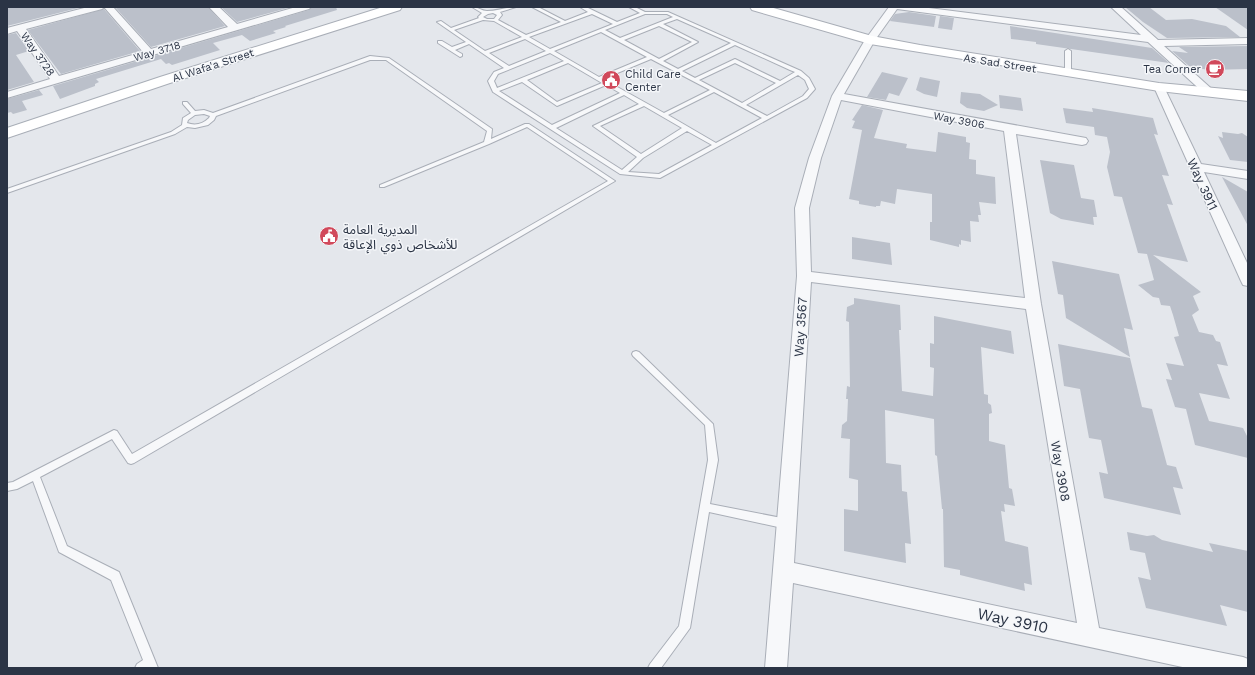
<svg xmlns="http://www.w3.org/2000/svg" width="1255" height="675" viewBox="0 0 1255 675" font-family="'Work Sans','Noto Sans Arabic',sans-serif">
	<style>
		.building { fill: #bbc0ca }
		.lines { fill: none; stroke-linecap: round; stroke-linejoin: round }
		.lane-casing { stroke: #a9aeb7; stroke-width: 2 }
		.street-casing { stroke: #a9aeb7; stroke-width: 2 }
		.secondary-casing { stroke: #a9aeb7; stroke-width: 2 }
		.lane { fill: #f7f8fa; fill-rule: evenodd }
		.street { fill: #f7f8fa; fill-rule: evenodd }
		.secondary { fill: #fff; fill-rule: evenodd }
		.labels { text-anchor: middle; stroke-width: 3; stroke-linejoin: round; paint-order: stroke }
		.far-street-label { font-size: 11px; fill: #2b3445; stroke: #f4f6f9 }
		.far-poi-label { font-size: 11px; fill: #2b3445; stroke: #f4f6f9; text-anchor: end }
		.street-label { font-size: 13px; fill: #2b3445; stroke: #f4f6f9 }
		.poi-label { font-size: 13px; fill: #2b3445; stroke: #f4f6f9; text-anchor: start }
		.near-street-label { font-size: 16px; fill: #2b3445; stroke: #f4f6f9 }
	</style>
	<rect width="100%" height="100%" fill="#e4e7ec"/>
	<g class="building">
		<polygon points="7,7 82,7 7,26"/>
		<polygon points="115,7 208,7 225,26 151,47"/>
		<polygon points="221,7 291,7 237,22"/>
		<polygon points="312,7 336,7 337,10 285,26 286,27 273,31 276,33 250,41 242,35 213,43 220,50 172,65 169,63 166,64 161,59 96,79 99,82 95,84 95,86 60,99 53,86 309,10"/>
		<polygon points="1125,7 1149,7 1166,20 1192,19 1226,26 1240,37 1167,38 1143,22"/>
		<polygon points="1215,7 1248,7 1248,30"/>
		<polygon points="104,9 140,51 61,74 28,30"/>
		<polygon points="909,12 936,16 934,27 890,21 895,14"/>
		<polygon points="940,16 954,18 952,30 938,28"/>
		<polygon points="1010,26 1152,48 1169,63 1036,44 1036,42 1011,39"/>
		<polygon points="16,33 29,51 16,55 34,82 7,90 7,35"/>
		<polygon points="1248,46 1248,69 1208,70 1189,66 1172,51 1188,53 1179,47"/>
		<polygon points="882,72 908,78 899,96 889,93 886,100 867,97"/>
		<polygon points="920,77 940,81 937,97 924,94 916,90"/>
		<polygon points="39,90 43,95 22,101 27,110 13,114 11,112 7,113 7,99"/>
		<polygon points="961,92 980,94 998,105 984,111 967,108 960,103"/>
		<polygon points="999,95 1021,98 1023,111 1000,108"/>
		<polygon points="862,105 883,110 874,138 907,144 906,148 936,152 938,132 966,137 966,142 970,143 969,159 976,160 976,174 995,177 996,204 979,202 981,215 978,215 979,222 970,221 971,242 961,240 961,245 959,244 959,247 930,240 930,222 932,222 932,194 897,189 895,204 881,201 880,206 876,206 876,207 859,204 859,201 849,199 862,130 852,128 855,121 852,120"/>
		<polygon points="1063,108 1093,112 1092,108 1153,118 1158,135 1154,134 1169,176 1162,175 1173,205 1167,204 1188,262 1153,255 1201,292 1193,296 1199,310 1192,315 1199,332 1213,335 1216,341 1220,342 1228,366 1217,364 1230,399 1199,393 1209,421 1243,428 1248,438 1248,458 1195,445 1186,409 1175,407 1166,379 1172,380 1166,363 1184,366 1174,337 1179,336 1173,315 1170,306 1161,305 1159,298 1153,297 1138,285 1154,280 1147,254 1138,253 1122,197 1114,196 1107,167 1110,152 1107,137 1095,135 1094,127 1066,123"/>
		<polygon points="1222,132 1238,134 1242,133 1248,137 1248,162 1230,160 1218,136 1223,138"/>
		<polygon points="1040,160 1074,165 1081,198 1094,200 1097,217 1093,217 1094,225 1061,219 1050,213"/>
		<polygon points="1222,177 1248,192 1248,226"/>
		<polygon points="852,237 890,243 892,265 852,259"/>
		<polygon points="1052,261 1119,274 1133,330 1124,328 1130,357 1066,318 1063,295 1058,294"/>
		<polygon points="854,298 900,305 901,330 899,330 902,391 933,396 934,368 930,367 930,343 934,344 934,316 1011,331 1014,354 981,347 984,394 988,395 988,403 991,405 992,413 989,414 989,441 1005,445 1009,488 1012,489 1015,506 1004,504 1005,512 1001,511 1005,541 1028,547 1032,585 1024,583 1025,591 960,575 960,570 944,567 943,509 942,509 937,456 935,455 934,419 885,410 886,463 901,465 902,491 907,492 911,544 905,543 906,563 844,551 844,509 858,511 858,480 849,478 850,439 841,438 842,425 847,421 848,399 846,399 847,386 850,387 849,322 846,321 847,307 854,304"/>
		<polygon points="1058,344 1130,358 1142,407 1152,409 1167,465 1176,467 1183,489 1173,487 1181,515 1104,498 1099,472 1108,474 1101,440 1089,438 1080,389 1064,386"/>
		<polygon points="1127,532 1147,536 1154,535 1162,540 1213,552 1209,543 1248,551 1248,612 1220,605 1227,626 1146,608 1138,577 1151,580 1145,553 1130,550"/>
	</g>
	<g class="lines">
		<g class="lane-casing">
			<g id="lane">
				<path d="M472,7C478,7 482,11 487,11C497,11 506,7 516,7L500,12L502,15L498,20L526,35L561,22L532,7H538L565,21L588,12L580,7H586L617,22L640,13L629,7H635L645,12H668L801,71L809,78L815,89L807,98L660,178L620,174L493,92L488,81L494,72L504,68L469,44L455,50L462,54V56L460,57L438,43V41H442L452,47L466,42L437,22L441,21L451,28L479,18L478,17L482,13ZM493,13L497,15L494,19H487L483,17L488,14ZM592,14L613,24L550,49L529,37ZM645,14H667L673,17L620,38L605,30ZM677,19L731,43L678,69L663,61L698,42L663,24ZM483,20L494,21L522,37L485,51L454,30ZM659,26L692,42L659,59L624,40ZM601,32L647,57L599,77L554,51ZM525,39L546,51L509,66L489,53ZM735,45L790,70L795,72L780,81L735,59L695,78L682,71ZM550,53L564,61L497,88L494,81L498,74ZM651,59L710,90L664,113L603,79ZM568,63L602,83L557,102L527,80ZM735,63L776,83L742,103L699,80ZM798,75L805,80L809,89L803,96L767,116L746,105ZM522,82L557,106L606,85L620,93L552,125L499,91ZM714,92L762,118L716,143L668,115ZM624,95L639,104L593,126L637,157L622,170L556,128ZM644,106L682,128L641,154L600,126ZM687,131L712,145L659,174L628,172L643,158Z"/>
				<polygon points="1068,49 1071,51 1071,73 1068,75 1065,73 1065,51"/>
				<path d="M370,56L389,58L492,129L491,139L525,124H529L615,181L134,463L131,464L128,463L112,439L40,477L67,546L119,572L158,668H135L137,664L143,660L111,580L59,552L33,481L17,489L7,491V483L13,482L114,430L117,431L132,454L608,181L527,127L489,144L384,187H380V185L484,142L487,131L386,60H370L216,116L214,120L208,125L195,128L187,127L175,134L7,193V189L171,132L182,125L183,118L191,113L183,104V102H187L195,111L204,110L213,113ZM204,114L210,116L209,118C203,124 195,126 187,123L188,120L195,115Z"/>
				<polygon points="636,351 639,352 713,424 718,460 710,504 787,519 791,521 792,524 791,527 787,529 709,512 690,628 661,668 648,668 650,664 679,626 708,460 705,425 633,356 632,354 633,352"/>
			</g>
		</g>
		<g class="street-casing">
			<g id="street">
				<path d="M88,7H113L151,49L228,27L209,7H219L237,24L296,7H311L309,9L7,98V92L50,79L17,31L7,34V28ZM104,7L143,52L59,76L26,29L102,9Z"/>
				<path d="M889,7H921L1141,35L1111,7H1121L1158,40L1248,38V44L1164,46L1214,91L1215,93L1210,96L1206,95L1148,42L897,9L875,40L844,94L1086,138L1088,141L1086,144L1082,145L1016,134L1041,304L1099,628L1243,657L1248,659V668H1187L793,583L787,668H765L797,276L795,208L809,158L832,96L865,40ZM841,100L1004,131L1025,298L811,272L809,208L821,158ZM811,282L1026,309L1077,623L794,563Z"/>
				<polygon points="1159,84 1164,87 1201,164 1248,171 1248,179 1204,172 1248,265 1248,286 1243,285 1241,281 1154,87"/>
			</g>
		</g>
		<g class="secondary-casing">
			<g id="secondary">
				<polygon points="383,7 402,7 400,10 170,83 7,138 7,128 160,77"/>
				<polygon points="750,7 770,7 872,36 920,45 1159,83 1248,91 1248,101 1159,91 870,44 752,10"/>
			</g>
		</g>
		<use href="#lane" class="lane"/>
		<use href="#street" class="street"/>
		<use href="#secondary" class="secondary"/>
	</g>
	<defs>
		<g id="cafe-disc" transform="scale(1)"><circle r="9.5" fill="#d1495b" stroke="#f4f6f9"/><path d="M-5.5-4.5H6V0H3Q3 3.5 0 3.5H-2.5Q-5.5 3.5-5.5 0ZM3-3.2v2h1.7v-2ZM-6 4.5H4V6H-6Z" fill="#fff"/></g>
		<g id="civic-disc" transform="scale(1)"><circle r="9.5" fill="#d1495b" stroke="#f4f6f9"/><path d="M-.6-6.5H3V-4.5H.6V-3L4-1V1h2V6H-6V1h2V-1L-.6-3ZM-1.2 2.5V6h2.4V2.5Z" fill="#fff"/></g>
	</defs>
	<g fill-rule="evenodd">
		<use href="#cafe-disc" x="1215" y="69"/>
		<use href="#civic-disc" x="611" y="80"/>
		<use href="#civic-disc" x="329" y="236"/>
	</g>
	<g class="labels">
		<g class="far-street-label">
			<text transform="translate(157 51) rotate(-16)" y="4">Way 3718</text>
			<text transform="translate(38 54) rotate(55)" y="4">Way 3728</text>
			<text transform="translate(1000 63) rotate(9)" y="4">As Sad Street</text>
			<text transform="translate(213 65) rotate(-18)" y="4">Al Wafa'a Street</text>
			<text transform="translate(959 120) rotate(11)" y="4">Way 3906</text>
		</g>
		<g class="far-poi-label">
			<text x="1201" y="73">Tea Corner</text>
			<text x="625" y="78" text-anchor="start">Child Care<tspan x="625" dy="13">Center</tspan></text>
		</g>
		<g class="street-label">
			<text transform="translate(1203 184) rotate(65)" y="5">Way 3911</text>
			<text transform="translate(800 327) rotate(-86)" y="5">Way 3567</text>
			<text transform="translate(1061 471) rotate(80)" y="5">Way 3908</text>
		</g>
		<g class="poi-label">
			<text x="343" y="234">المديرية العامة<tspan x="343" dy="15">للأشخاص ذوي الإعاقة</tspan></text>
		</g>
		<g class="near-street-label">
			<text transform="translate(1013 620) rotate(12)" y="6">Way 3910</text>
		</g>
	</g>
	<rect width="1255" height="675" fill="none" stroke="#2b3445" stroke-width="16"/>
</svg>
